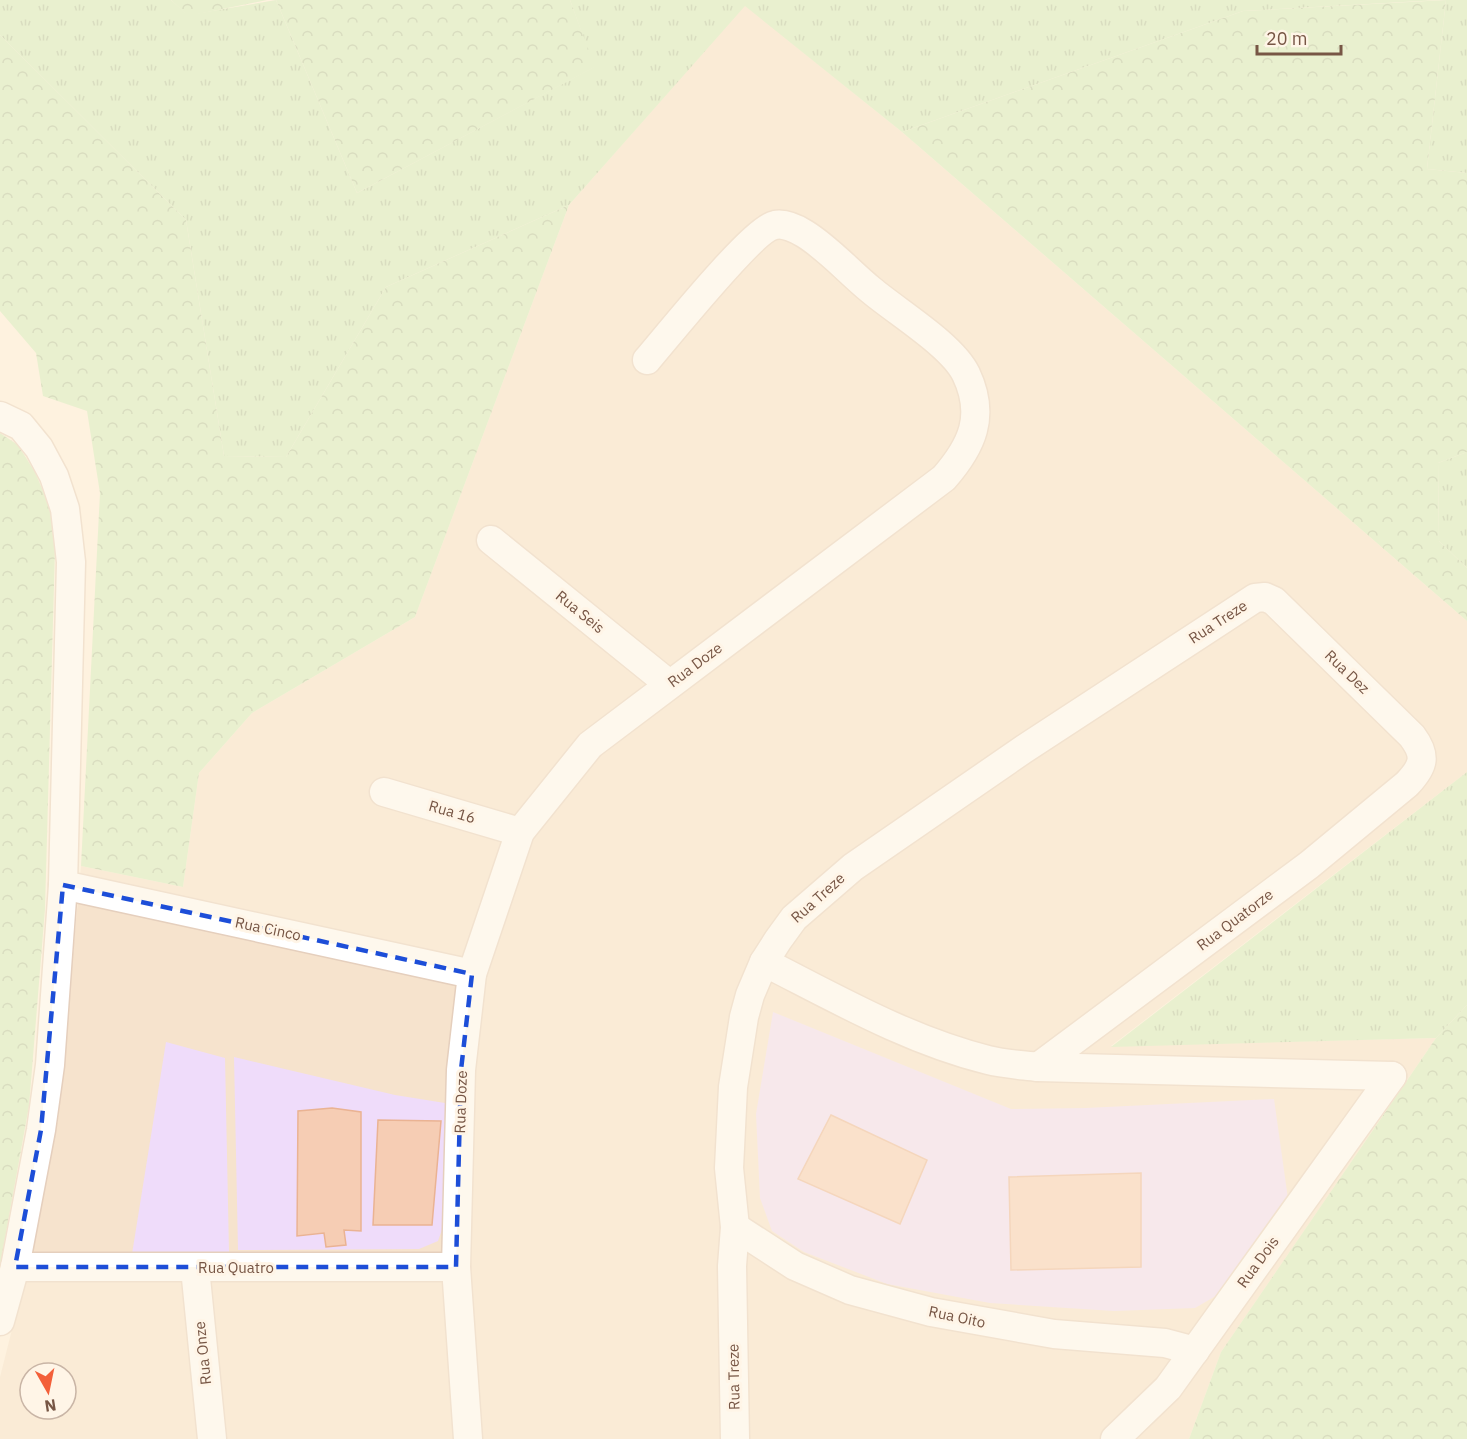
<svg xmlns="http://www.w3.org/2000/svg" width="1467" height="1439" viewBox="0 0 1467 1439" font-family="'IBM Plex Sans',sans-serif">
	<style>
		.residential { fill: #f6e3cd; fill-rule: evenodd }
		.education { fill: #efdcfa }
		.grass { fill: url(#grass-tufts) }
		.forest { fill: url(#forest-crowns) }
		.building { fill: #f6cdb4; stroke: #eab393; stroke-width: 1.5 }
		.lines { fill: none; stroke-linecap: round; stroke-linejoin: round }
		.minor-casing { stroke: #e5cfbd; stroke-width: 31 }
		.minor { stroke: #fff; stroke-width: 28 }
		.marked { fill: none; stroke: #1d4ed8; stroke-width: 4.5; stroke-dasharray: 12 8; stroke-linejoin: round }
		.labels { text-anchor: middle; stroke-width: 6; stroke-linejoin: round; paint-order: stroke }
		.street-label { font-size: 15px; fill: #775645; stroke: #fff5e7 }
	</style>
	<defs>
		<pattern id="grass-tufts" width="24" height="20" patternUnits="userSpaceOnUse" patternTransform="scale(1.5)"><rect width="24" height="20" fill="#d1edbd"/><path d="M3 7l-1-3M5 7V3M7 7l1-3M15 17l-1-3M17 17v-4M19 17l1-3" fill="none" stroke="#aec39b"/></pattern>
		<pattern id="forest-crowns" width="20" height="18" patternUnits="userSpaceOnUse" patternTransform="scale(1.5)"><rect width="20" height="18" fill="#d1edbd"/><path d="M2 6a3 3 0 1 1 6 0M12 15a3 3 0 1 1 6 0" fill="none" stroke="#aec39b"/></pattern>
	</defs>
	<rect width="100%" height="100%" fill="#fef2df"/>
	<path class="residential" d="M745,5L902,132L1467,621V772L1111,1046L1436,1038L1221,1352L1189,1439H0V1377L25,1278L58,1119L81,866L183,887L199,773L252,713L415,617L569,205ZM30,1373H66V1409H30Z"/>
	<g class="education">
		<polygon points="773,1012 1011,1109 1086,1108 1274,1099 1288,1199 1221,1293 1195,1308 1114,1311 990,1303 887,1284 804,1252 772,1231 760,1198 756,1114"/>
		<polygon points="166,1042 225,1058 229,1252 132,1254"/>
		<polygon points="234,1057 395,1095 445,1103 444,1224 438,1241 419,1249 238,1250"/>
	</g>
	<g class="grass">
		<polygon points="0,0 171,0 188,15 276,0 357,193 594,67 570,0 1440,0 1243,11 902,132 745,6 569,205 386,287 286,457 224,456 186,220 0,35"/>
		<polygon points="1446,0 1467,0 1467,173 1427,169"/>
		<polygon points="1467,452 1467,568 1439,541 1438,463"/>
		<polygon points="1467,772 1467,1005 1436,1038 1111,1047"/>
	</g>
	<g class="forest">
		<polygon points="171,0 267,0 188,16"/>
		<polygon points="276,0 570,0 595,67 357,193"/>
		<polygon points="1446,0 1427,169 1467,173 1467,452 1438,463 1439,541 1467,568 1467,621 902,132 1243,11"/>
		<polygon points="0,35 186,220 224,456 286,457 386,287 569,205 415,617 252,713 199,773 183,887 81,866 100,493 87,411 43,396 36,353 0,311"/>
		<polygon points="0,433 18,445 35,472 50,507 55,549 45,909 29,1106 0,1266"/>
		<polygon points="1467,1005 1467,1439 1189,1439 1221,1352 1436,1038"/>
	</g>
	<g class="building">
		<polygon points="332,1108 361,1112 361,1231 344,1230 346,1245 326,1247 324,1233 297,1236 298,1111"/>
		<polygon points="831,1115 927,1160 900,1224 798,1179"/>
		<polygon points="378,1120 441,1121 432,1225 373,1225"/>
		<polygon points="1141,1173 1141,1267 1011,1270 1009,1177"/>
	</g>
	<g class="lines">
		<g class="minor-casing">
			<g id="minor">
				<polyline points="0,416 21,426 39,448 54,476 65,509 71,562 63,885 50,1065 41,1130 15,1267 0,1321"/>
				<polyline points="491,540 669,684"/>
				<polyline points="384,792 520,832"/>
				<polyline points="63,885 472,974"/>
				<path d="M764,962C837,999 908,1040 988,1060C1004,1064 1022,1065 1038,1067L1392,1076"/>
				<polyline points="735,1227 795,1266 850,1290 931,1312 1054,1334 1165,1343 1195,1351"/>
				<polyline points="15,1267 456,1267"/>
				<polyline points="195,1268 212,1439"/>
				<path d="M468,1439L456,1267L461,1070L472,974L520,832L590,745L944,478C972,446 986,416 966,374C952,345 897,312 871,290C849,272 829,249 805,234C797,229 784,223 775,225C753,229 666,338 647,360"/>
				<path d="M735,1439L732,1266L735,1227L729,1168L733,1087L744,1017L750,995L764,962L778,940L794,918L853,867L1024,749L1255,598L1265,597L1274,601L1412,736C1427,756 1424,766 1407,784L1309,865L1038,1067"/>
				<polyline points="1115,1439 1168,1388 1392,1076"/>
			</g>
		</g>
		<use href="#minor" class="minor"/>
	</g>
	<path d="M0 0H1467V1439H0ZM63,885L472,974L461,1070L456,1267H15L41,1130Z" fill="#fef2df" fill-opacity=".55" fill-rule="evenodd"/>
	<path class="marked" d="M63,885L472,974L461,1070L456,1267H15L41,1130Z"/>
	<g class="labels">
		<g class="street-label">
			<text transform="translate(580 612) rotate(39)" y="5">Rua Seis</text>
			<text transform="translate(1218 622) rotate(-33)" y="5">Rua Treze</text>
			<text transform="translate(695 665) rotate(-37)" y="5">Rua Doze</text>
			<text transform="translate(1347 672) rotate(44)" y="5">Rua Dez</text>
			<text transform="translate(452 812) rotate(16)" y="5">Rua 16</text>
			<text transform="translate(818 898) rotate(-42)" y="5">Rua Treze</text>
			<text transform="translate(1235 920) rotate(-37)" y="5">Rua Quatorze</text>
			<text transform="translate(268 929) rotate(12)" y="5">Rua Cinco</text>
			<text transform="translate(461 1102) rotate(-88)" y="5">Rua Doze</text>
			<text transform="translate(1258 1262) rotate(-54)" y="5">Rua Dois</text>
			<text x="236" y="1273">Rua Quatro</text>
			<text transform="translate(957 1317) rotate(12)" y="5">Rua Oito</text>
			<text transform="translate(203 1353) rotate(-96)" y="5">Rua Onze</text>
			<text transform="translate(734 1377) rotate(-91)" y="5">Rua Treze</text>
		</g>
	</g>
	<g transform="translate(48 1391) rotate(171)"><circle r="28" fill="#fff5e7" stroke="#c9b5a6" stroke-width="1.5"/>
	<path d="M0-4.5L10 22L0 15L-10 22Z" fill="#f35f39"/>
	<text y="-9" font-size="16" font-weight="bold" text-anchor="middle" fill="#775645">N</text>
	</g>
	<path d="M1257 45v9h84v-9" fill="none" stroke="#775645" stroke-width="3"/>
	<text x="1266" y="45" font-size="18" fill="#775645" stroke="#fff5e7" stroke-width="4.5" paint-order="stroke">20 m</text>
</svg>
